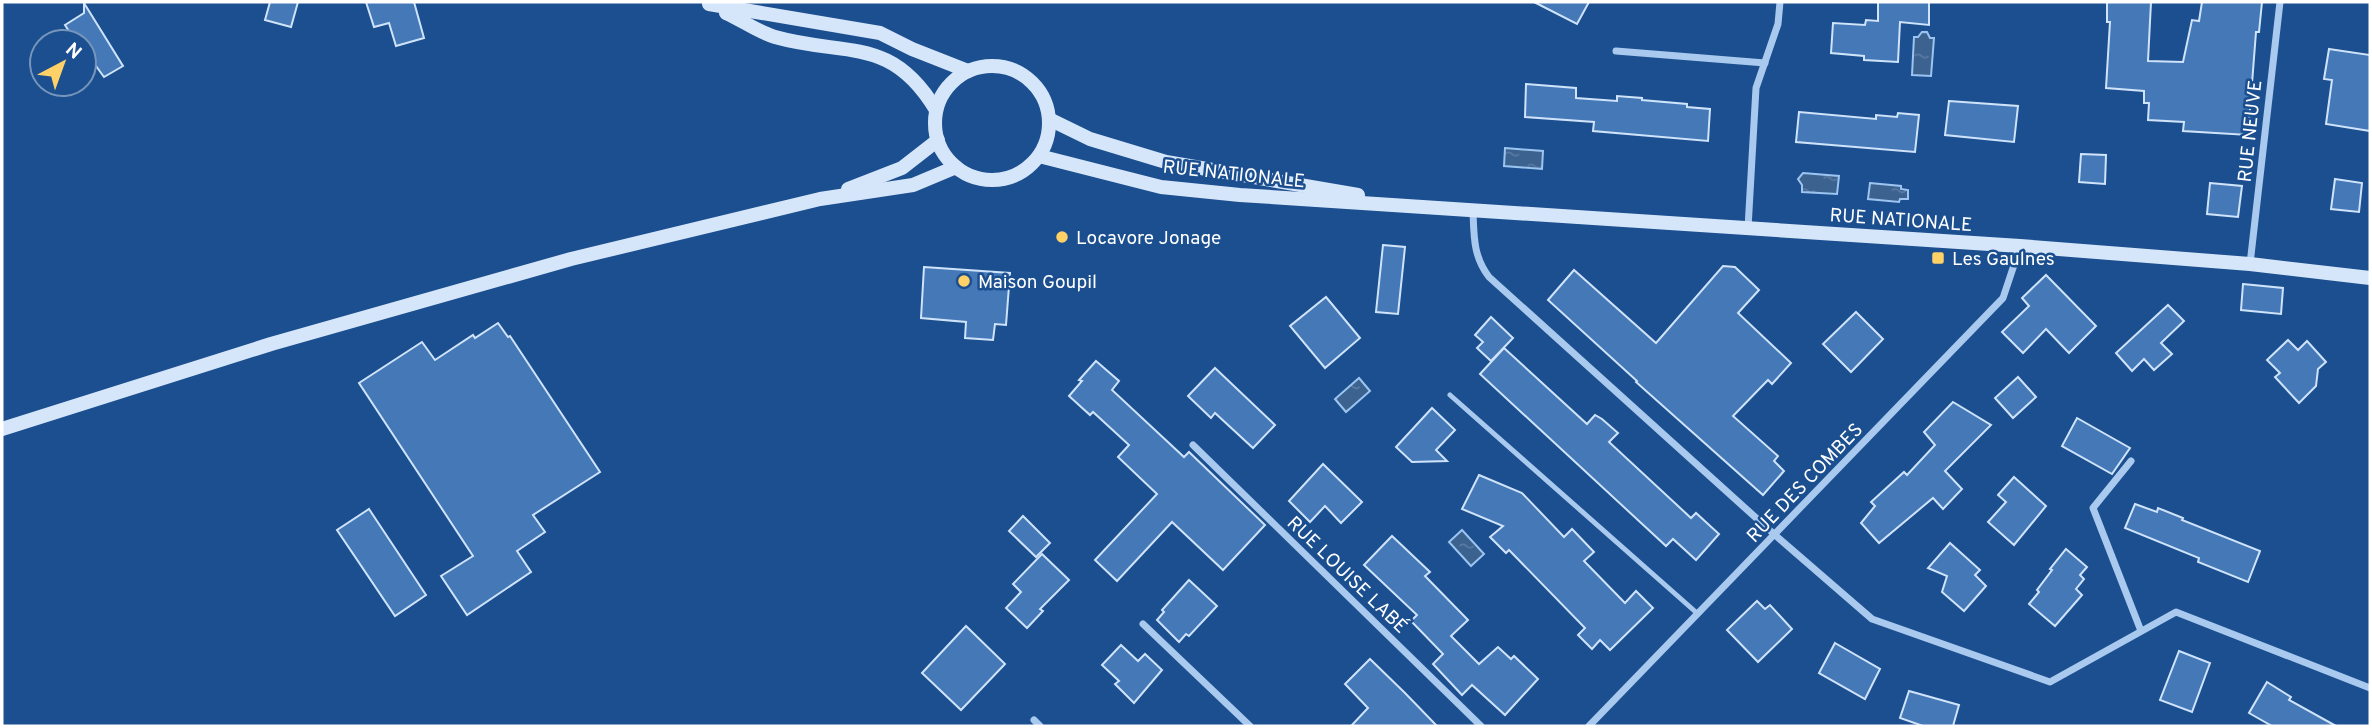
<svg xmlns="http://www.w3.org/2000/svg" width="2372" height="728" viewBox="0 0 2372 728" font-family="Overpass,sans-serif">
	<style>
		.water { fill: url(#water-ripples); stroke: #9cc4f0; stroke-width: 2 }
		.building { fill: #4478b7; stroke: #cfe3fa; stroke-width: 2 }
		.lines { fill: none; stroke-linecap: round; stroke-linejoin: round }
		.service { stroke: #a9c9ee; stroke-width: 5 }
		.minor { stroke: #a9c9ee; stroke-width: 7 }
		.secondary { stroke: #d6e6fa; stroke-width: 14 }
		.poi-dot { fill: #ffd166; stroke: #1b4f8f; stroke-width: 2.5 }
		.labels { text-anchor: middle; stroke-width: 5; stroke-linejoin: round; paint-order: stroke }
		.street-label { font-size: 19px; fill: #fff; stroke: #1b4f8f }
		.poi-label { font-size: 19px; fill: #fff; stroke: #1b4f8f; text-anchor: start }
	</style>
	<defs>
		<pattern id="water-ripples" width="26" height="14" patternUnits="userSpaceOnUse" patternTransform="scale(1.75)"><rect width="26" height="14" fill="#3c6290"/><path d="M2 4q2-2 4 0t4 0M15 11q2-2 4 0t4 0" fill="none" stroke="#597aa1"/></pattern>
	</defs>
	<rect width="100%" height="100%" fill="#1b4f8f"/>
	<g class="water">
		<polygon points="1922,32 1927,32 1930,38 1934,38 1931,76 1912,75 1914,37 1918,37"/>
		<polygon points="1505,148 1543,151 1542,169 1504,166"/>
		<polygon points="1803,173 1839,176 1837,194 1802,192 1802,185 1798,179"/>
		<polygon points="1870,183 1901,186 1901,189 1908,190 1908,199 1900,199 1899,202 1868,199"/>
		<polygon points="1359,378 1370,391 1346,412 1335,399"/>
		<polygon points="1462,530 1484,554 1471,566 1449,542"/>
	</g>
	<g class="building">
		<polygon points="270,2 298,2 291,27 265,20"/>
		<polygon points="366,2 414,2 424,38 396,46 389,23 374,27"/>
		<polygon points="1534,2 1589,2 1577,24"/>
		<polygon points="1878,2 1929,2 1929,25 1900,22 1898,62 1864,60 1864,56 1831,53 1833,23 1865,25 1866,20 1878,21"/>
		<polygon points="2107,2 2151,2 2148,61 2183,62 2192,20 2199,21 2202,2 2262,2 2259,32 2256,32 2248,135 2183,131 2184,122 2148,120 2149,103 2144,103 2144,91 2106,88 2110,22 2107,22"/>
		<polygon points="84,3 123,66 104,77 96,66 84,74 84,42 76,42 65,25 84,13"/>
		<polygon points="2329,49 2370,55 2370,131 2326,124 2332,80 2324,79"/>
		<polygon points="1526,84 1576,88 1576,98 1617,101 1617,96 1642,98 1642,100 1687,104 1687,107 1710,109 1708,141 1593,131 1594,122 1525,117"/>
		<polygon points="1949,101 2018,106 2014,142 1945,135"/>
		<polygon points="1799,112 1876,119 1876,115 1897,117 1898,113 1919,115 1915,152 1796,142"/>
		<polygon points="2081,154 2106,155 2105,184 2079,182"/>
		<polygon points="2335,179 2362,183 2359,212 2331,209"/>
		<polygon points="2210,183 2242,186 2238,217 2207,214"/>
		<polygon points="1383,245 1405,247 1398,314 1376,312"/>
		<polygon points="1723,266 1735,267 1759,290 1738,313 1791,363 1772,384 1768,380 1733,416 1778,456 1774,461 1784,471 1763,495 1636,382 1637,381 1548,300 1574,270 1656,343"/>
		<polygon points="924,267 1010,273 1006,325 995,324 993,340 965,338 966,322 921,318"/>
		<polygon points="2046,275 2096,326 2069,353 2046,329 2023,353 2002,332 2029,306 2022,298"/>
		<polygon points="2243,284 2283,288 2281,314 2241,310"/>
		<polygon points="1326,297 1360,338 1325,368 1290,326"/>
		<polygon points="2168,305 2184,321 2161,343 2172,354 2154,370 2144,359 2132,371 2116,353"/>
		<polygon points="1856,312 1883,339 1851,372 1823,344"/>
		<polygon points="1491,317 1513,338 1491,361 1477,348 1483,342 1475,335"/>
		<polygon points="498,323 508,337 510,336 600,472 533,515 545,532 517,551 531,572 467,615 441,576 473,556 359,383 422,342 435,360 473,335 475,338"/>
		<polygon points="2288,340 2298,350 2307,341 2326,362 2318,369 2316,386 2299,403 2275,377 2280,373 2267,360"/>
		<polygon points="1504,348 1587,424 1595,415 1602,419 1618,433 1609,442 1691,518 1696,513 1719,534 1696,560 1673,539 1666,546 1480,374"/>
		<polygon points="1096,361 1119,381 1112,390 1184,457 1189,452 1265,525 1223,570 1172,522 1117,581 1095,560 1157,494 1118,457 1129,445 1093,412 1090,415 1069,396 1082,381 1079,380"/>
		<polygon points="1215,368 1275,425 1253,448 1215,413 1211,418 1188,396"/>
		<polygon points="2018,377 2036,397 2013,418 1995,398"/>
		<polygon points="1953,402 1991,425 1945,471 1962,489 1943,509 1933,498 1879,543 1861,523 1875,506 1871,502 1904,472 1907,475 1935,445 1924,432"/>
		<polygon points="1432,408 1455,430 1436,450 1447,461 1412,462 1396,447"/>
		<polygon points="2077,418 2130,448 2112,474 2062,446"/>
		<polygon points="1323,464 1362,502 1341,523 1325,506 1310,522 1289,501"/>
		<polygon points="1479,475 1522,493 1564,537 1572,529 1594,552 1584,561 1625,603 1636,591 1653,608 1610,650 1600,640 1592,649 1578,635 1585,628 1509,550 1506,553 1490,537 1503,526 1462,509"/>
		<polygon points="2014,477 2046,506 2014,545 1988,522 2006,502 1998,495"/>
		<polygon points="2135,504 2157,512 2158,508 2183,518 2182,520 2260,551 2248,582 2198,562 2199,558 2125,528"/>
		<polygon points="369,509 426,595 395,616 337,530"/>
		<polygon points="1023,516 1050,543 1036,557 1009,531"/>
		<polygon points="1392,536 1430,572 1425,576 1468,620 1451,636 1479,664 1498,647 1511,659 1514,656 1538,679 1505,715 1472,685 1462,695 1433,664 1443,654 1411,621 1417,615 1364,565"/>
		<polygon points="1950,543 1980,570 1975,575 1986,586 1964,611 1942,592 1947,576 1928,568"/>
		<polygon points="2066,549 2087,567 2080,575 2084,579 2076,589 2082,595 2055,626 2029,604 2039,592 2037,590 2052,570 2050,569"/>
		<polygon points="1042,554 1069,580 1040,609 1043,611 1027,628 1006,608 1021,592 1013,584"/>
		<polygon points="1189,580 1217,606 1189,636 1186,634 1179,642 1157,620 1164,612 1162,610"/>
		<polygon points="1757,601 1765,609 1770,605 1792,629 1758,662 1727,630"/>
		<polygon points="966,626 1005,664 961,710 922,673"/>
		<polygon points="1835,643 1880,669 1865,699 1819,673"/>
		<polygon points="1121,645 1138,661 1145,654 1162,670 1134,703 1115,684 1119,681 1102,665"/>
		<polygon points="2179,651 2210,663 2192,712 2160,700"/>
		<polygon points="1370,659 1405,693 1437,726 1351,726 1368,708 1345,684"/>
		<polygon points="2267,682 2291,697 2289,700 2336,726 2272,726 2249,713"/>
		<polygon points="1909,691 1959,705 1953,726 1923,726 1900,718"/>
	</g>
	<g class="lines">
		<polyline class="service" points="1450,395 1698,614"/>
		<g class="minor">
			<polyline points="1616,51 1765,63"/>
			<path d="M1473,211C1474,236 1473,256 1489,277L1775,535L1872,619L2050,682L2176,612L2370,688"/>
			<polyline points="1748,228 1756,88 1778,24 1780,2"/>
			<polyline points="2250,264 2280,2"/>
			<polyline points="1193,445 1481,726"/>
			<polyline points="2131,461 2093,508 2141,631"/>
			<polyline points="1143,624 1250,726"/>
			<polyline points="1034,720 1040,726"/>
			<polyline points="1589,726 2003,298 2020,247"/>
		</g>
		<g class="secondary">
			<polyline points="709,4 880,33 912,49 968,71"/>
			<path d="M726,13C742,20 758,32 775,37C846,57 891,35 936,110"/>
			<circle cx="992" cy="123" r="57"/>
			<polyline points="1049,119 1090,139 1166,162 1358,195"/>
			<polyline points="1039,156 1161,187 1240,195 2020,246 2250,264 2370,278"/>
			<polyline points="848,189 902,168 938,140"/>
			<polyline points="2,429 271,344 571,259 820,199 913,185 956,167"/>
		</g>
	</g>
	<g class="poi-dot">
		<circle cx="1062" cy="237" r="7"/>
		<rect x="1931" y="251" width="14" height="14" rx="3.5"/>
		<circle cx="964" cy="281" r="7"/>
	</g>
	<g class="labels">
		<g class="street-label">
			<text transform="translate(2249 131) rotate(-84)" y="7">RUE NEUVE</text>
			<text transform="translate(1234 173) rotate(6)" y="7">RUE NATIONALE</text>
			<text transform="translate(1901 219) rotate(4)" y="7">RUE NATIONALE</text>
			<text transform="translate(1804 482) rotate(-46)" y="7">RUE DES COMBES</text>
			<text transform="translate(1348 574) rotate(44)" y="7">RUE LOUISE LABÉ</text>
		</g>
		<g class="poi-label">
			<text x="1076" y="244">Locavore Jonage</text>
			<text x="1952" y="265">Les Gaulnes</text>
			<text x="978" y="288">Maison Goupil</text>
		</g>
	</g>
	<rect width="2372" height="728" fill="none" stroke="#ffffff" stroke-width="7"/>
	<g transform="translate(63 63) rotate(41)"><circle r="33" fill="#1b4f8f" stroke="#7695bc" stroke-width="2"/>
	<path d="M0-5L12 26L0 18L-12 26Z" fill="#ffd166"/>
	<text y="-10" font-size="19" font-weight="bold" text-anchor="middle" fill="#ffffff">N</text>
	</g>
</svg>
